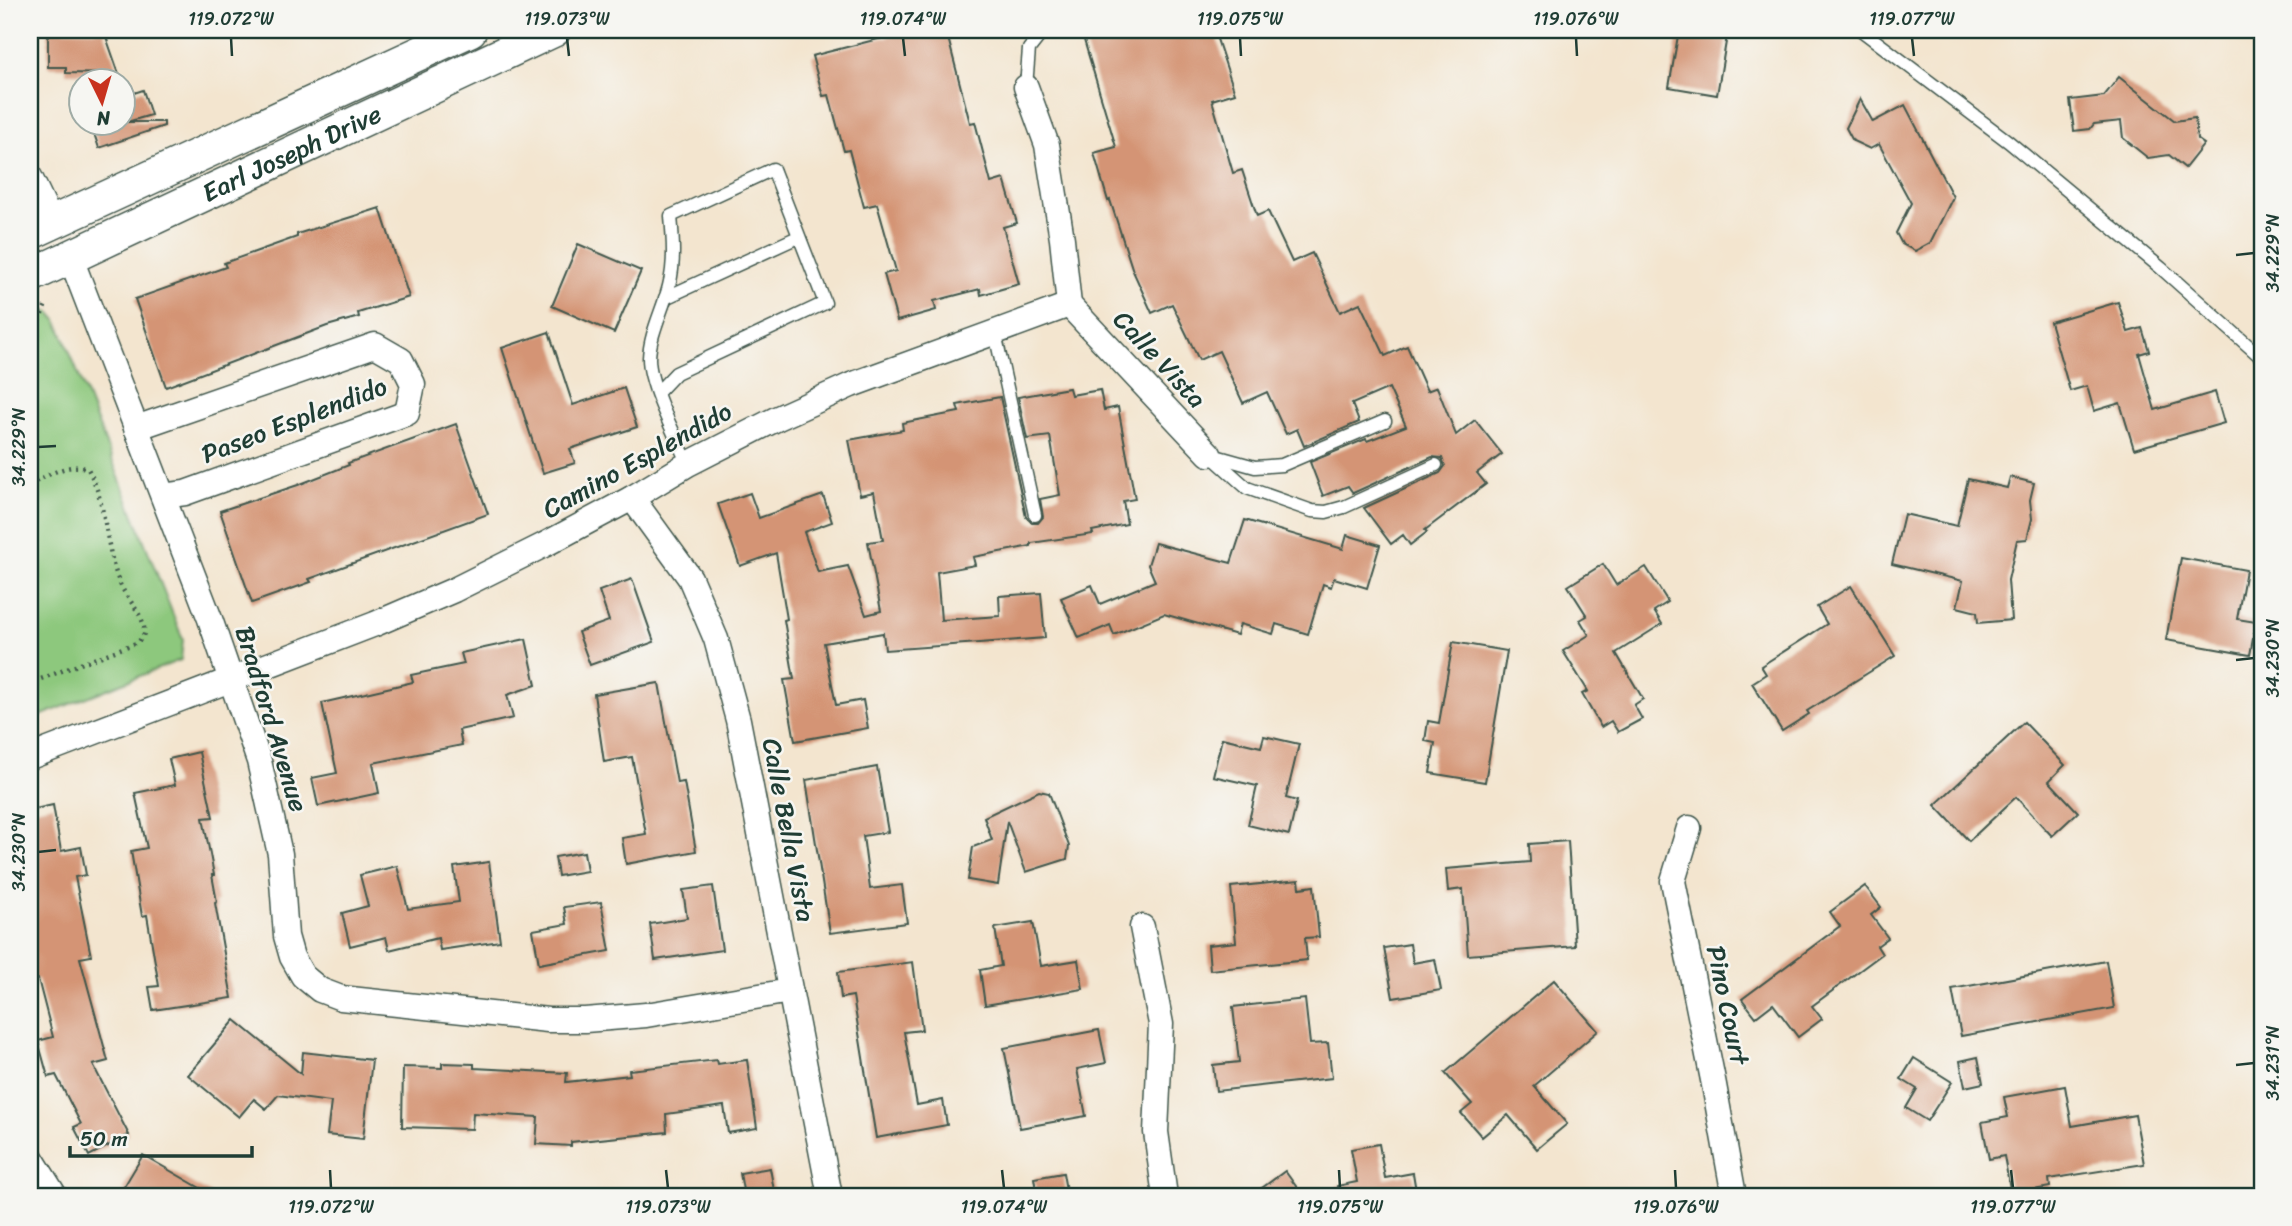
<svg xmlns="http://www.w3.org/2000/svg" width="2292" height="1226" viewBox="0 0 2292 1226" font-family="Sriracha,sans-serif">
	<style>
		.green { fill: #8dc87d; stroke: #568258; stroke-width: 2 }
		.building { fill: #d49474 }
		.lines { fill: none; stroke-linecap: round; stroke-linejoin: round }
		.lane-casing { stroke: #3f564b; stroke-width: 15 }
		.street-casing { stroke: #3f564b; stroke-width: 27 }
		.secondary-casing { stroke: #3f564b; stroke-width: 36 }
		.path { stroke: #3f564b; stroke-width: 4.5; stroke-dasharray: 2 5; stroke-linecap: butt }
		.lane { stroke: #fff; stroke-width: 12 }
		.street { stroke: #fff; stroke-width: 24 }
		.secondary { stroke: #fff; stroke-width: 33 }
		.ticks { fill: none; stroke: #1f3d34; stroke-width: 2.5 }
		.labels { text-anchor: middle; stroke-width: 5; stroke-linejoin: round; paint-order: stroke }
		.street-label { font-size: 26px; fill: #1f3d34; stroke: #f6f6f2 }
		.neatline { fill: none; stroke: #1f3d34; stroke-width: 2.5 }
		.ticks-label { font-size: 18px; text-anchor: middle; fill: #1f3d34 }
	</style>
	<rect width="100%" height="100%" fill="#f6f6f2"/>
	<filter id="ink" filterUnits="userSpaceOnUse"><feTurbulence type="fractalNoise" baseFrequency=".0143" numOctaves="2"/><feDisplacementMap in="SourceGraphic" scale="14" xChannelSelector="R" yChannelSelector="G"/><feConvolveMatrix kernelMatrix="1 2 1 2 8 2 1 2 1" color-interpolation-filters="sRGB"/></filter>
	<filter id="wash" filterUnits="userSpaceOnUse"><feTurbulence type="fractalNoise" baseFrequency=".00686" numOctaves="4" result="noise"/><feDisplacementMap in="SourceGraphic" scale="28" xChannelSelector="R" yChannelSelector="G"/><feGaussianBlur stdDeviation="1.57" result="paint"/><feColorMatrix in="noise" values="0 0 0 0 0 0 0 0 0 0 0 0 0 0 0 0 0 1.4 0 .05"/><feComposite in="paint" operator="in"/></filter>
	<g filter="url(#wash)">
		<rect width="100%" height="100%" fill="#f3e5cf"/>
		<polygon class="green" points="37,309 50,312 57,320 183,640 181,660 175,662 30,720 30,310"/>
		<g id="blocks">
			<g class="building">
				<polygon points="48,30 104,31 119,74 66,73 66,67 48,67"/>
				<polygon points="913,30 946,30 970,123 975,122 991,183 1004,179 1017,223 1003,227 1019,284 981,295 980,289 934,301 936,310 897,321 884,274 896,271 877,204 864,207 849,150 844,151 829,95 823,96 812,56"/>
				<polygon points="1081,30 1214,30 1235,93 1212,100 1233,173 1242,170 1257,216 1268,211 1292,262 1312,253 1340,312 1360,303 1385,356 1407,346 1427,391 1437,387 1456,435 1475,420 1502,454 1477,473 1486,484 1425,530 1427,532 1410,545 1403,535 1391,544 1364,508 1440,473 1445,466 1442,458 1432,457 1353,493 1348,486 1323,496 1310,462 1366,439 1367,441 1406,426 1389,388 1352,404 1359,422 1304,446 1297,429 1286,434 1267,392 1243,403 1219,351 1199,360 1172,304 1152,313 1133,271 1110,200 1108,201 1094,153 1116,147"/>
				<polygon points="1679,30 1728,30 1717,95 1669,87"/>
				<polygon points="2119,77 2175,121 2195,118 2197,139 2204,144 2185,168 2169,155 2148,158 2123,138 2121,121 2094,124 2090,129 2074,131 2070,100 2104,96"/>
				<polygon points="143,90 151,115 127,122 164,122 164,126 99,148 90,122 122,122 122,97"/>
				<polygon points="1860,99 1873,122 1905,105 1953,197 1930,243 1915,251 1902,244 1896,233 1911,203 1879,144 1870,149 1853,141 1846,128"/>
				<polygon points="380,208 409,297 358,313 359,317 327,326 166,387 135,299 226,267 224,263 297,237 297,234"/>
				<polygon points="578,244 641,271 614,333 552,306"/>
				<polygon points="2118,302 2128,332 2142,328 2149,351 2139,354 2155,410 2215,392 2224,423 2134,449 2120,403 2094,411 2087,386 2070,391 2050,322"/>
				<polygon points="549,332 573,405 624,388 637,427 570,449 575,463 543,473 502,348"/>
				<polygon points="1069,388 1071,395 1100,390 1104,410 1118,407 1135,499 1123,501 1127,524 1092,531 1093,534 1031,543 1031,546 973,557 975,565 937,572 941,620 1000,616 999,596 1041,593 1045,638 885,650 883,633 824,643 836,705 863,700 868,728 795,741 784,680 794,679 784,620 787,619 776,553 740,566 718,504 750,493 759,518 823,495 832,522 804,532 818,572 848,566 866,615 881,611 868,542 883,540 874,492 860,495 849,440 903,430 902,423 959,412 957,405 1000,397 1026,517 1032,523 1038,523 1043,517 1040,499 1060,495 1050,436 1027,439 1018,397"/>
				<polygon points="456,424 488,514 309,579 311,582 252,603 220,511 298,485 349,465 348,463"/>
				<polygon points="2010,477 2034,483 2030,500 2032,519 2027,539 2017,540 2008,580 2011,620 1978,623 1977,612 1957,607 1963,581 1892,564 1904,514 1957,526 1968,479 2007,488"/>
				<polygon points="1245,520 1343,549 1347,535 1380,545 1367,588 1334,578 1331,587 1323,584 1308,634 1276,624 1273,634 1240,624 1237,635 1164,614 1114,635 1110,625 1079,638 1061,598 1092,585 1100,604 1155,581 1148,565 1155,543 1231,563"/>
				<polygon points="2181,558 2246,570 2237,619 2256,622 2250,655 2166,640"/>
				<polygon points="1603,564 1616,585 1646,567 1668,602 1654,611 1662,624 1616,653 1643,699 1634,705 1642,719 1618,732 1611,721 1601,727 1582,694 1588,691 1563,651 1589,635 1580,620 1587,616 1568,586"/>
				<polygon points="632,579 654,642 590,665 578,632 609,621 599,591"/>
				<polygon points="1851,586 1895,656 1807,711 1809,714 1782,731 1752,683 1766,674 1761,666 1827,624 1817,607"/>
				<polygon points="526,639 536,685 507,695 513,718 459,730 462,745 373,763 379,793 318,806 312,778 337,773 322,703 413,682 411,675 464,664 461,653"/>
				<polygon points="1453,642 1507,651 1485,782 1430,773 1435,743 1425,741 1428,721 1439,723"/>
				<polygon points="659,683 677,783 684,782 696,851 626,864 622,838 646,834 632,757 604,762 594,694"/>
				<polygon points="2024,722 2065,765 2049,781 2078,812 2052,836 2016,797 1969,841 1935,805"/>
				<polygon points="1264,736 1299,744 1286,798 1297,801 1289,835 1248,825 1257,786 1213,776 1222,738 1261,747"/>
				<polygon points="199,752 213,817 203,818 214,875 212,875 217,902 215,903 232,998 153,1010 149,987 159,986 147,915 142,916 131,851 147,848 135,793 175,785 169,759"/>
				<polygon points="877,767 888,832 863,836 870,889 902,885 907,923 830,933 806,780"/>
				<polygon points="1039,791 1049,793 1069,846 1067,859 1026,872 1007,821 998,885 968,880 973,847 992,840 984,817"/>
				<polygon points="53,805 61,851 81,847 86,875 75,877 91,956 80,958 108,1061 93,1065 129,1135 89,1156 74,1127 81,1124 56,1075 48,1077 38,1041 53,1037 38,979 30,980 30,810"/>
				<polygon points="1568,841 1575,946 1468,955 1463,889 1448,891 1446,869 1530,862 1529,844"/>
				<polygon points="584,852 587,871 558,876 555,857"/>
				<polygon points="489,862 500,941 440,950 438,938 389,950 386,937 350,946 342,913 368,906 360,875 397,866 408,909 459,902 454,867"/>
				<polygon points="1299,880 1300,888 1314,886 1319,937 1305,938 1307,960 1210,970 1208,945 1236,942 1231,887"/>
				<polygon points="713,886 722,950 655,960 650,924 687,918 683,890"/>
				<polygon points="1865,886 1881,907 1871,915 1888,938 1877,946 1882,954 1812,1006 1822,1019 1798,1037 1773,1004 1756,1017 1742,999 1840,926 1830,912"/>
				<polygon points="601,902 610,951 539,964 533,930 567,924 564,907"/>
				<polygon points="1033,922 1041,966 1078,960 1083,989 985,1005 980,970 1001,966 995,928"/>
				<polygon points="1410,944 1413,963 1435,959 1441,990 1393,998 1384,948"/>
				<polygon points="2106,961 2114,1008 1961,1036 1952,989"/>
				<polygon points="913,962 922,1030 904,1032 917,1105 943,1100 947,1125 876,1138 853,996 841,998 838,972"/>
				<polygon points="1554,980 1598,1031 1534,1086 1567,1124 1537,1149 1508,1115 1482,1137 1461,1113 1472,1104 1445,1073"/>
				<polygon points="1305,999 1310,1044 1328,1043 1332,1078 1216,1091 1213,1065 1239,1062 1233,1007"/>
				<polygon points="235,1020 301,1074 303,1052 372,1060 363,1139 327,1135 331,1102 278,1095 266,1109 254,1099 239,1117 188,1075"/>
				<polygon points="1099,1030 1106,1063 1077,1069 1086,1116 1020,1128 1004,1048"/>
				<polygon points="1978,1057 1983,1083 1965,1087 1960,1061"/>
				<polygon points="1914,1058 1952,1082 1927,1121 1906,1108 1917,1089 1901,1079"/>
				<polygon points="717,1060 718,1064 747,1060 757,1128 728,1133 724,1106 666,1114 667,1132 571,1142 571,1146 536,1144 538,1117 473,1113 472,1129 402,1127 403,1067 442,1068 442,1063 474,1064 474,1068 567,1073 566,1082 630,1075 629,1070"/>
				<polygon points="2065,1086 2072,1126 2135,1115 2144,1164 2049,1179 2050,1187 2011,1194 2004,1156 1989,1159 1982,1122 2008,1117 2004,1097"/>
				<polygon points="1379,1144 1385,1178 1413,1173 1416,1191 1388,1196 1338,1196 1337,1186 1357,1182 1351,1149"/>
				<polygon points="143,1155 214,1196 133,1196 122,1190"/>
				<polygon points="770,1168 775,1196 744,1196 740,1173"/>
				<polygon points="1285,1171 1303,1196 1251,1196"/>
				<polygon points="1063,1173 1067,1196 1037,1196 1034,1178"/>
			</g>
		</g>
	</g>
	<g filter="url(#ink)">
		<use href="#blocks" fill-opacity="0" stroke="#3f564b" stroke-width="2"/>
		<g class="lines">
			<g class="lane-casing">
				<g id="lane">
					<polyline points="1861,30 2009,142 2161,268 2262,358"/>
					<polyline points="1026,87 1029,49 1044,30"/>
					<polyline points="665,298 798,237"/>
					<polyline points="995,333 1035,515"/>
					<path d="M658,392L676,373L825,303L773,169L671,216C673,239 675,263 669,286C663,310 650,333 649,358C649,386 676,437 688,464"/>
					<polyline points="1209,454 1247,488 1312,511 1326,512 1344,507 1436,465"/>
					<polyline points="1212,455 1255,467 1282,465 1385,421"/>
				</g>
			</g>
			<g class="street-casing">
				<g id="street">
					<polyline points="30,177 52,223"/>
					<polyline points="70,256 210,619 259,761 280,854 286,936 292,957 303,976 320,990 341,998 548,1020 585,1020 646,1015 790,991"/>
					<polyline points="1069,305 1209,454"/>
					<polyline points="136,428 375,345 401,360 413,384 407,413 185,493 163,496"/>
					<polyline points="632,498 690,578 716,639 738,720 830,1196"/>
					<polyline points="30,757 375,624 454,590 544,545 632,498 688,464 778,418 851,385 1069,305 1062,239 1047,145 1026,87"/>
					<polyline points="1689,828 1673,881 1714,1085 1734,1196"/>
					<polyline points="1142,927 1161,1024 1156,1132 1165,1196"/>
					<polyline points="30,1156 55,1196"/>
				</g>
			</g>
			<g class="secondary-casing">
				<g id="secondary">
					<polyline points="30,233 470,30"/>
					<path id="s1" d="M30,276L554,30"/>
				</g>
			</g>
			<g class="path">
				<polyline points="30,332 40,319 47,302"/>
				<path d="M30,485C45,476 71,461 88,469C108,505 104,546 120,584C127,601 159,629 136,643L30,683"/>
			</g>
			<use href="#lane" class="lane"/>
			<use href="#street" class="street"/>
			<use href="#secondary" class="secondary"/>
		</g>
	</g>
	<path class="ticks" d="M231,38L232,56M567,38L569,56M903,38L905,56M1240,38L1241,56M1576,38L1577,56M1912,38L1914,56M2236,255L2254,253M38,447L56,446M2236,660L2254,658M38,852L56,850M2236,1065L2254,1063M330,1170L331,1188M666,1170L668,1188M1002,1170L1004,1188M1339,1170L1340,1188M1675,1170L1676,1188M2011,1170L2013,1188"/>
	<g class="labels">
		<g class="street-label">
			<text dy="9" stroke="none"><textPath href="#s1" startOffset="289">Earl Joseph Drive</textPath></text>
			<text transform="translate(1160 359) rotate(47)" y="9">Calle Vista</text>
			<text transform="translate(294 420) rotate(-21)" y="9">Paseo Esplendido</text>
			<text transform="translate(637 460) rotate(-29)" y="9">Camino Esplendido</text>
			<text transform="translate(272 719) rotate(73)" y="9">Bradford Avenue</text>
			<text transform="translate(789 830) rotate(79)" y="9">Calle Bella Vista</text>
			<text transform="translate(1728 1005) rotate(78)" y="9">Pino Court</text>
		</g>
	</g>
	<rect width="2292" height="1226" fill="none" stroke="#f6f6f2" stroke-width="77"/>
	<g transform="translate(102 102) rotate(175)"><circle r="33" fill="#f6f6f2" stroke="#a0aca6" stroke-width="2"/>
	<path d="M0-5L12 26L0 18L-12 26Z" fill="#c8321e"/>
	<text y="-10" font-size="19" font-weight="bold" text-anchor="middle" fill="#1f3d34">N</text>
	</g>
	<path d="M70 1146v10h182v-10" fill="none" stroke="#1f3d34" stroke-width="3.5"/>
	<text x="80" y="1146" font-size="21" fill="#1f3d34" stroke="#f6f6f2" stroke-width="5" paint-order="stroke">50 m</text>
	<rect x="38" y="38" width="2216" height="1150" class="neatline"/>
	<g class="ticks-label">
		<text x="231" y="25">119.072°W</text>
		<text x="567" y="25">119.073°W</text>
		<text x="903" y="25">119.074°W</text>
		<text x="1240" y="25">119.075°W</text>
		<text x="1576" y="25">119.076°W</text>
		<text x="1912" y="25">119.077°W</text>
		<text transform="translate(2273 253) rotate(-90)" y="6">34.229°N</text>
		<text transform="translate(19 447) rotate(-90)" y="6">34.229°N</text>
		<text transform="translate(2273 658) rotate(-90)" y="6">34.230°N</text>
		<text transform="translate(19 852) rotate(-90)" y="6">34.230°N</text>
		<text transform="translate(2273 1063) rotate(-90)" y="6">34.231°N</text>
		<text x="331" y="1213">119.072°W</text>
		<text x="668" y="1213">119.073°W</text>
		<text x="1004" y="1213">119.074°W</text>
		<text x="1340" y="1213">119.075°W</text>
		<text x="1676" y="1213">119.076°W</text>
		<text x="2013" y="1213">119.077°W</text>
	</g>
</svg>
